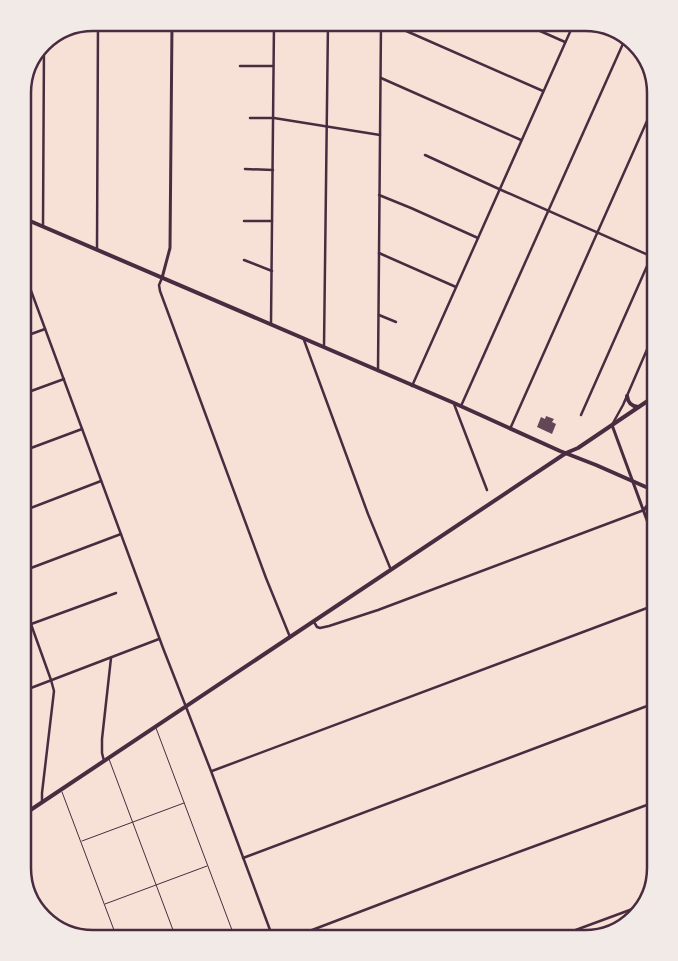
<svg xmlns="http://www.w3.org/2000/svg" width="678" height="961" viewBox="0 0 678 961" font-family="'Fira Sans Condensed',sans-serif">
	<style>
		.building { fill: #644757 }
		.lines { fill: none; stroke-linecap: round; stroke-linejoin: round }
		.service { stroke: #4a2c40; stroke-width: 1 }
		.minor { stroke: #4a2c40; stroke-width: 2.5 }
		.tertiary { stroke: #4a2c40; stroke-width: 3 }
		.secondary { stroke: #4a2c40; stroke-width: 4 }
		.rim { fill: none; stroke: #4a2c40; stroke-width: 2.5 }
	</style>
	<rect width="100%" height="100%" fill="#f7e1d7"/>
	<polygon class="building" points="546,416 554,419 552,422 556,424 552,434 537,427 541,417 545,419"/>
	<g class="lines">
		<g class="service">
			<polyline points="156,728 235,938"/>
			<polyline points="109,759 176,938"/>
			<polyline points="62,792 117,938"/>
			<polyline points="82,841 184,803"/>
			<polyline points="105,904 207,866"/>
		</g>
		<g class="minor">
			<polyline points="388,23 543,91"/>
			<polyline points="522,23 565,42"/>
			<polyline points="240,66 273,66"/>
			<polyline points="381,78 521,140"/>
			<polyline points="250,118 274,118 380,135"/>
			<polyline points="425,155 499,189 655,258"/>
			<polyline points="245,169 273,170"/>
			<polyline points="379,195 411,208 478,238"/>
			<polyline points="244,221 272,221"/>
			<polyline points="43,226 44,44"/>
			<polyline points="97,249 98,23"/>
			<polyline points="379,253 456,287"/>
			<polyline points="244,260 272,271"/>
			<polyline points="23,269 163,648 211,771 273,938"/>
			<polyline points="162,278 159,285 160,291 266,578 290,637"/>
			<polyline points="379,315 396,322"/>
			<polyline points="271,324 274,23"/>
			<polyline points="23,337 45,329"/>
			<polyline points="304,340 368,514 391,570"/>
			<polyline points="324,347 328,23"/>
			<polyline points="378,371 381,23"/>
			<polyline points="412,386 574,23"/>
			<polyline points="23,394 64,379"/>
			<polyline points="454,404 487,490"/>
			<polyline points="461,406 626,37"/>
			<polyline points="581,415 655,248"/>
			<polyline points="613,423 623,405 655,331"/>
			<polyline points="510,429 655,103"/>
			<polyline points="23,451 82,429"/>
			<polyline points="23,511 101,481"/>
			<polyline points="23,571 121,534"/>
			<polyline points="23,602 51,680 54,691 42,793 42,802"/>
			<polyline points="314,622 317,627 320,628 329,626 378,610 644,510"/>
			<polyline points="23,627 116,593"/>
			<polyline points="23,691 159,639"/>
			<polyline points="104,761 102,753 102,739 111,658"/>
			<polyline points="212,771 655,605"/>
			<polyline points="243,858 655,703"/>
			<polyline points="291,938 467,871 655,802"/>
			<polyline points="554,938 646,904"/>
		</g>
		<g class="tertiary">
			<polyline points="162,278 170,248 172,23"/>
			<polyline points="612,425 655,542"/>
			<polyline points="644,510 650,501 655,498"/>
		</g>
		<g class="secondary">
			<polyline points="23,218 454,403 560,451 596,465 655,491"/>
			<path d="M627,396C628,403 631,406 638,407"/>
			<polyline points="23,815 566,453 578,448 655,396"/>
		</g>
	</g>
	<path d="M0 0H678V961H0ZM93 31H585A62 62 0 0 1 647 93V868A62 62 0 0 1 585 930H93A62 62 0 0 1 31 868V93A62 62 0 0 1 93 31Z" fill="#f1eae7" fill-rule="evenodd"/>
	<path class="rim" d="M93 31H585A62 62 0 0 1 647 93V868A62 62 0 0 1 585 930H93A62 62 0 0 1 31 868V93A62 62 0 0 1 93 31Z"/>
</svg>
